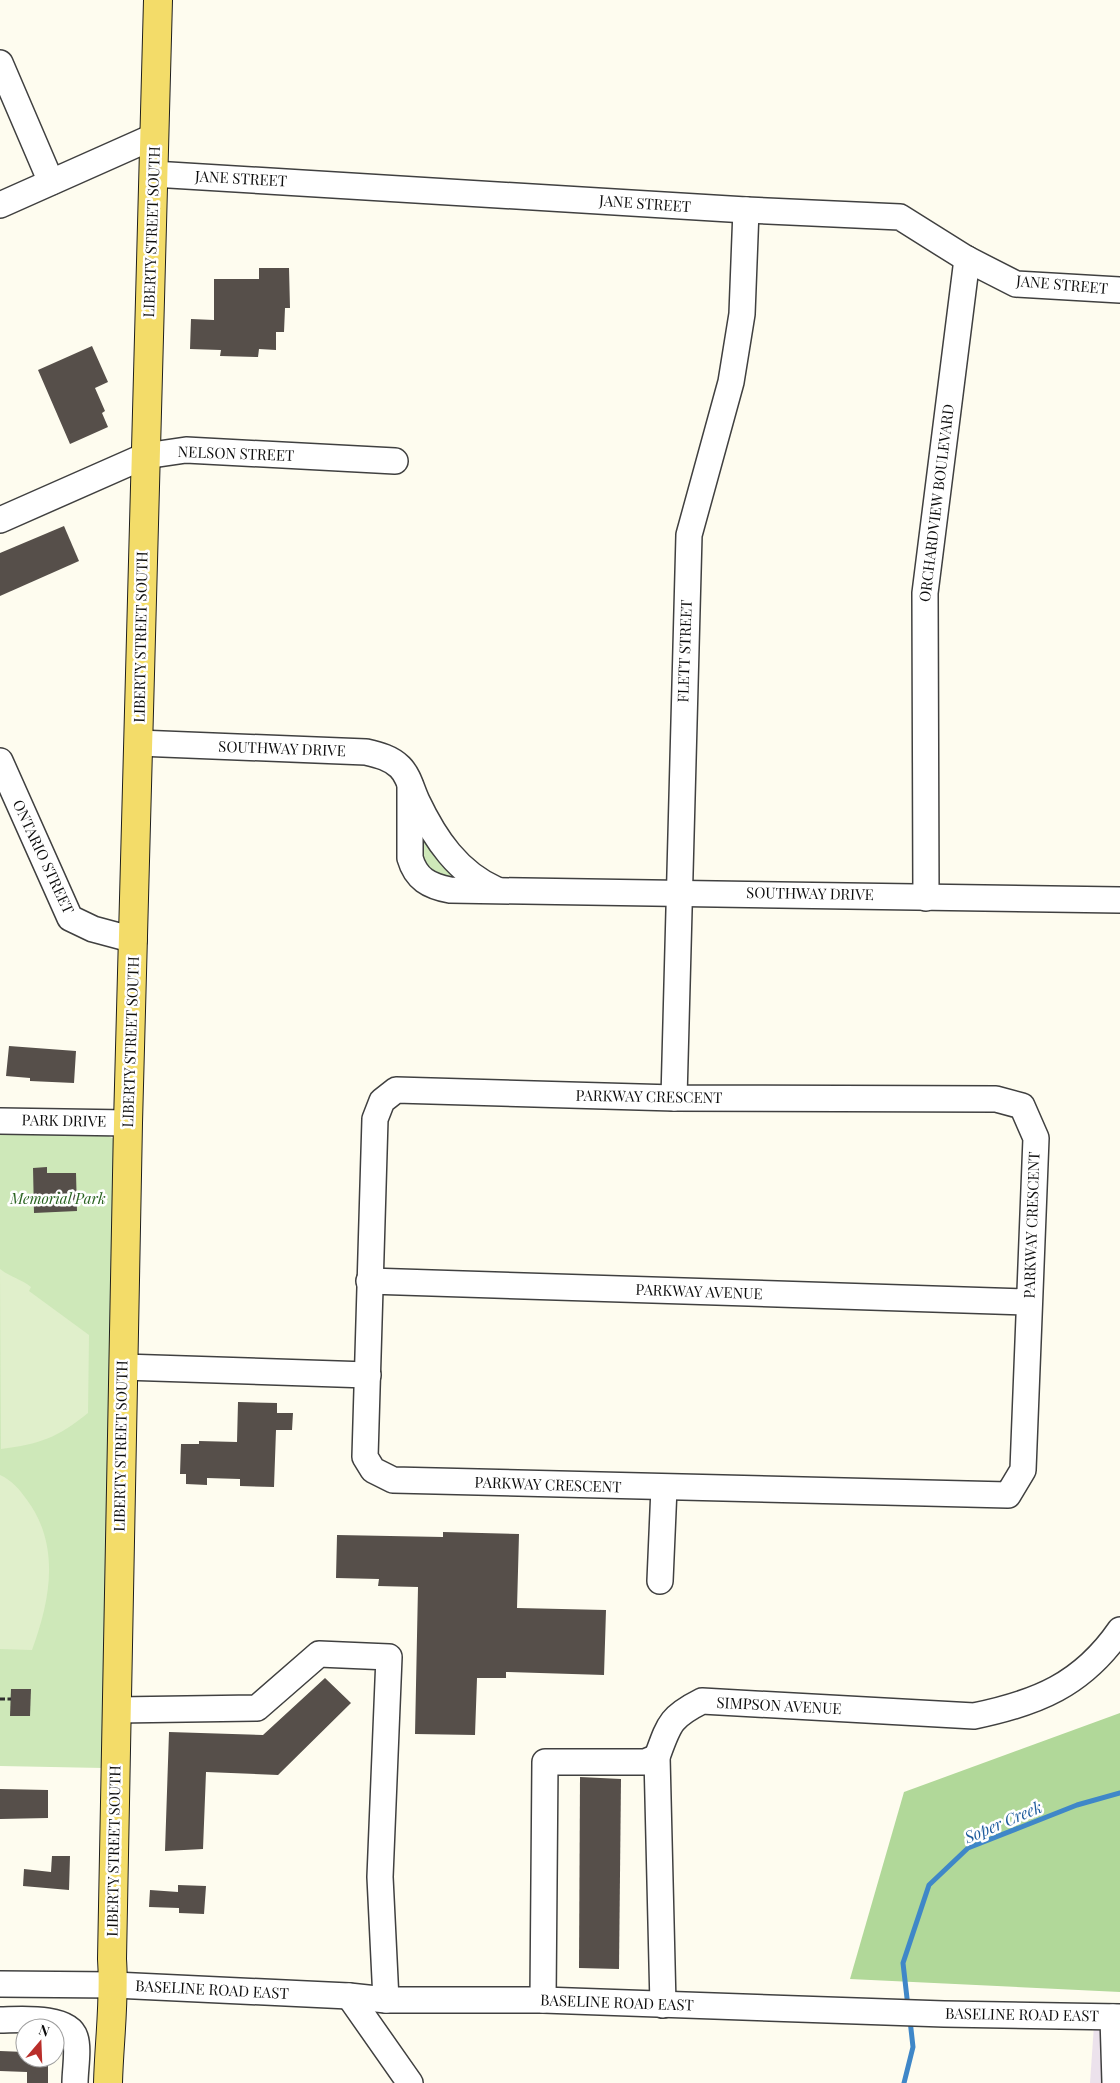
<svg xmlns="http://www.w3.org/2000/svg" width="1120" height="2083" viewBox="0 0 1120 2083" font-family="'Playfair Display',serif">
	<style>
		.industrial { fill: #ece2ec }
		.green { fill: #cee8b9 }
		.forest { fill: #b1d899 }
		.pitch { fill: #e0efcb }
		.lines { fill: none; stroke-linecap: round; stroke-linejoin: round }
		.stream { stroke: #3f87c8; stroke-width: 5 }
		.building { fill: #564f4a }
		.minor-casing { stroke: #404040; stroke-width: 28 }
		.major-casing { stroke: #1e1e1e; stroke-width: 30 }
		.path { stroke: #2f2f2f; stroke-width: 3; stroke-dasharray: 5 2.5; stroke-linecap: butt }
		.minor { stroke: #fff; stroke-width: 25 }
		.major { stroke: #f3dc69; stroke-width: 28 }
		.labels { text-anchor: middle; stroke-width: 5; stroke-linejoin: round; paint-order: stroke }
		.street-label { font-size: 15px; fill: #0d0d0d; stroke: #fff }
		.park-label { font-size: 15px; font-style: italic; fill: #296320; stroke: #fff }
		.water-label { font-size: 16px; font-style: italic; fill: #1b5a9b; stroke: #fff }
	</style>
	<rect width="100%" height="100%" fill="#fefcef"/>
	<polygon class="industrial" points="1094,2025 1120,2030 1120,2083 1090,2083"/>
	<g class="green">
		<polygon points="424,841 428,842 455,875 455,878 434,876 422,858 422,842"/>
		<polygon points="0,1131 103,1133 114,1139 103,1768 0,1766"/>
	</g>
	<polygon class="forest" points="1120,1713 1120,1992 850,1979 904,1792"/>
	<g class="pitch">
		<path d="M0,1269C10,1277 21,1279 31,1287L29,1291L89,1335L88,1413C57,1438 40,1444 1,1449Z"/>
		<path d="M0,1475C13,1481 19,1489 27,1500C61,1546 50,1601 32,1650L0,1649Z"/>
	</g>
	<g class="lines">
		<g class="stream">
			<polyline points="908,2007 903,1963 929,1885 968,1848 1077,1805 1120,1793"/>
			<polyline points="904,2083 913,2047 910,2020"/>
		</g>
	</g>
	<g class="building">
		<polygon points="259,268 289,268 290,308 285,308 284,332 276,332 276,350 259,349 258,357 220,356 221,350 190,349 191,319 214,320 214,279 259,279"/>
		<polygon points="92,346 108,382 95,388 105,411 102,413 108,427 70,444 38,370"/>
		<polygon points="64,526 79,561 0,596 0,553"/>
		<polygon points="9,1046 76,1051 74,1083 30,1081 30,1078 6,1076"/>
		<polygon points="47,1167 47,1173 76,1173 77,1211 34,1213 33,1168"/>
		<polygon points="238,1402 277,1403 277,1413 293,1413 292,1430 276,1430 274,1487 240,1486 240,1479 207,1478 207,1485 186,1484 186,1474 180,1474 181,1444 199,1444 199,1441 237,1442"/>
		<polygon points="443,1532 519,1534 517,1608 606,1610 604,1675 506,1672 506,1678 477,1678 475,1735 415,1734 418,1587 378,1586 379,1579 336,1578 337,1535 443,1537"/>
		<polygon points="325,1678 351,1703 278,1775 206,1772 203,1849 165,1851 169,1732 263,1735"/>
		<polygon points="11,1689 31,1689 30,1716 10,1716"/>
		<polygon points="580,1777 621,1779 619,1969 579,1968"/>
		<polygon points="0,1789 48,1790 48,1818 0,1819"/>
		<polygon points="52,1856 70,1856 69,1890 23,1886 24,1869 51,1872"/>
		<polygon points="178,1885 206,1886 204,1914 179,1913 179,1908 149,1907 150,1890 178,1892"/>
		<polygon points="0,2051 25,2052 25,2058 48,2058 48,2083 27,2083 27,2072 0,2071"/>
	</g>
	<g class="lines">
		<g class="minor-casing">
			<g id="minor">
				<polyline points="0,63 51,182"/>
				<polyline points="153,174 746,210 900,217 967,259 1016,284 1120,290"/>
				<polyline points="0,205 155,136"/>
				<polyline points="0,520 145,456 186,450 395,461"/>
				<path d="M138,743L366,752C379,755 391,758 400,767C409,776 412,791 417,801C435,839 458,873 497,890"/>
				<polyline points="0,761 70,918 93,929 134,940"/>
				<path d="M410,785V858C416,879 429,886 450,890L1120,900"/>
				<polyline points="926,898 925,593 967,259"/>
				<polygon points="396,1090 674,1098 996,1099 1022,1106 1036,1138 1023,1470 1008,1495 393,1480 373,1470 365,1457 375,1119 382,1101"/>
				<polyline points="674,1098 689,535 731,382 742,314 746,210"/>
				<polyline points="0,1121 128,1123"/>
				<polyline points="369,1281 1029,1302"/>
				<polyline points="123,1367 368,1375"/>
				<polyline points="660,1581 664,1488"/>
				<polyline points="117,1710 257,1708 319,1654 389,1657 380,1877 386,2000"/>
				<polyline points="0,1984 114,1985 349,1996 386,2000 543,2000 944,2014 1120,2017"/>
				<polyline points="349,1996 410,2083"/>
				<polyline points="543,2000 545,1762 645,1762 657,1757"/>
				<path d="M663,2005L657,1757C669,1724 670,1717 702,1701L974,1716C1037,1703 1082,1685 1120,1630"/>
				<polyline points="1113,2017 1115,2083"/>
				<path d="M0,2020C18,2020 68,2015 75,2037C79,2049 75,2069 75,2083"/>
			</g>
		</g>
		<g class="major-casing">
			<path id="major" d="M108,2083C109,2042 115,2000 112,1959L128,1123L158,0"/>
		</g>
		<polyline class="path" points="0,1699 11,1699"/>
		<use href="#minor" class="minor"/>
		<use href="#major" class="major"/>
	</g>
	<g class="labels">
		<g class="street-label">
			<text transform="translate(241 179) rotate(3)" y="5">JANE STREET</text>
			<text transform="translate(645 204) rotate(4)" y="5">JANE STREET</text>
			<text transform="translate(152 232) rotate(-88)" y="5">LIBERTY STREET SOUTH</text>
			<text transform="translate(1062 285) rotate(5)" y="5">JANE STREET</text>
			<text transform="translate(236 454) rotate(2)" y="5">NELSON STREET</text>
			<text transform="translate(937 503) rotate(-83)" y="5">ORCHARDVIEW BOULEVARD</text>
			<text transform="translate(141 637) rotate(-89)" y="5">LIBERTY STREET SOUTH</text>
			<text transform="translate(685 651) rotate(-88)" y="5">FLETT STREET</text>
			<text transform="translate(282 749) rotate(2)" y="5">SOUTHWAY DRIVE</text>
			<text transform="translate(43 857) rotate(65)" y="5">ONTARIO STREET</text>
			<text transform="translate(810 894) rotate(1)" y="5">SOUTHWAY DRIVE</text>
			<text transform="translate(131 1042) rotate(-88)" y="5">LIBERTY STREET SOUTH</text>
			<text transform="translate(649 1097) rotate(1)" y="5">PARKWAY CRESCENT</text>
			<text transform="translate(64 1121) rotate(1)" y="5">PARK DRIVE</text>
			<text transform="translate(1032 1225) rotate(-88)" y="5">PARKWAY CRESCENT</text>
			<text transform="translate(699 1292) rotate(2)" y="5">PARKWAY AVENUE</text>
			<text transform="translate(121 1446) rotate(-89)" y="5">LIBERTY STREET SOUTH</text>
			<text transform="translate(548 1485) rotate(2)" y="5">PARKWAY CRESCENT</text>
			<text transform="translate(779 1706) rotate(3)" y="5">SIMPSON AVENUE</text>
			<text transform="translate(114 1851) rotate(-89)" y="5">LIBERTY STREET SOUTH</text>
			<text transform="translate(212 1990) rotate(3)" y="5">BASELINE ROAD EAST</text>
			<text transform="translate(617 2003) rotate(2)" y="5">BASELINE ROAD EAST</text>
			<text transform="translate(1022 2015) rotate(1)" y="5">BASELINE ROAD EAST</text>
		</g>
		<g class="park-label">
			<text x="58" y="1204">Memorial Park</text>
		</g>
		<g class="water-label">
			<text transform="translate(1003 1822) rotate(-23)" y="6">Soper Creek</text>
		</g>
	</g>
	<g transform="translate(40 2043) rotate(19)"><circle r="24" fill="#ffffff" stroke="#9e9e9e"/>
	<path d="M0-4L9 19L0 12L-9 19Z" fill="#b92e2a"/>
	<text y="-8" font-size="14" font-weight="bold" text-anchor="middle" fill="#0d0d0d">N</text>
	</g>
</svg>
